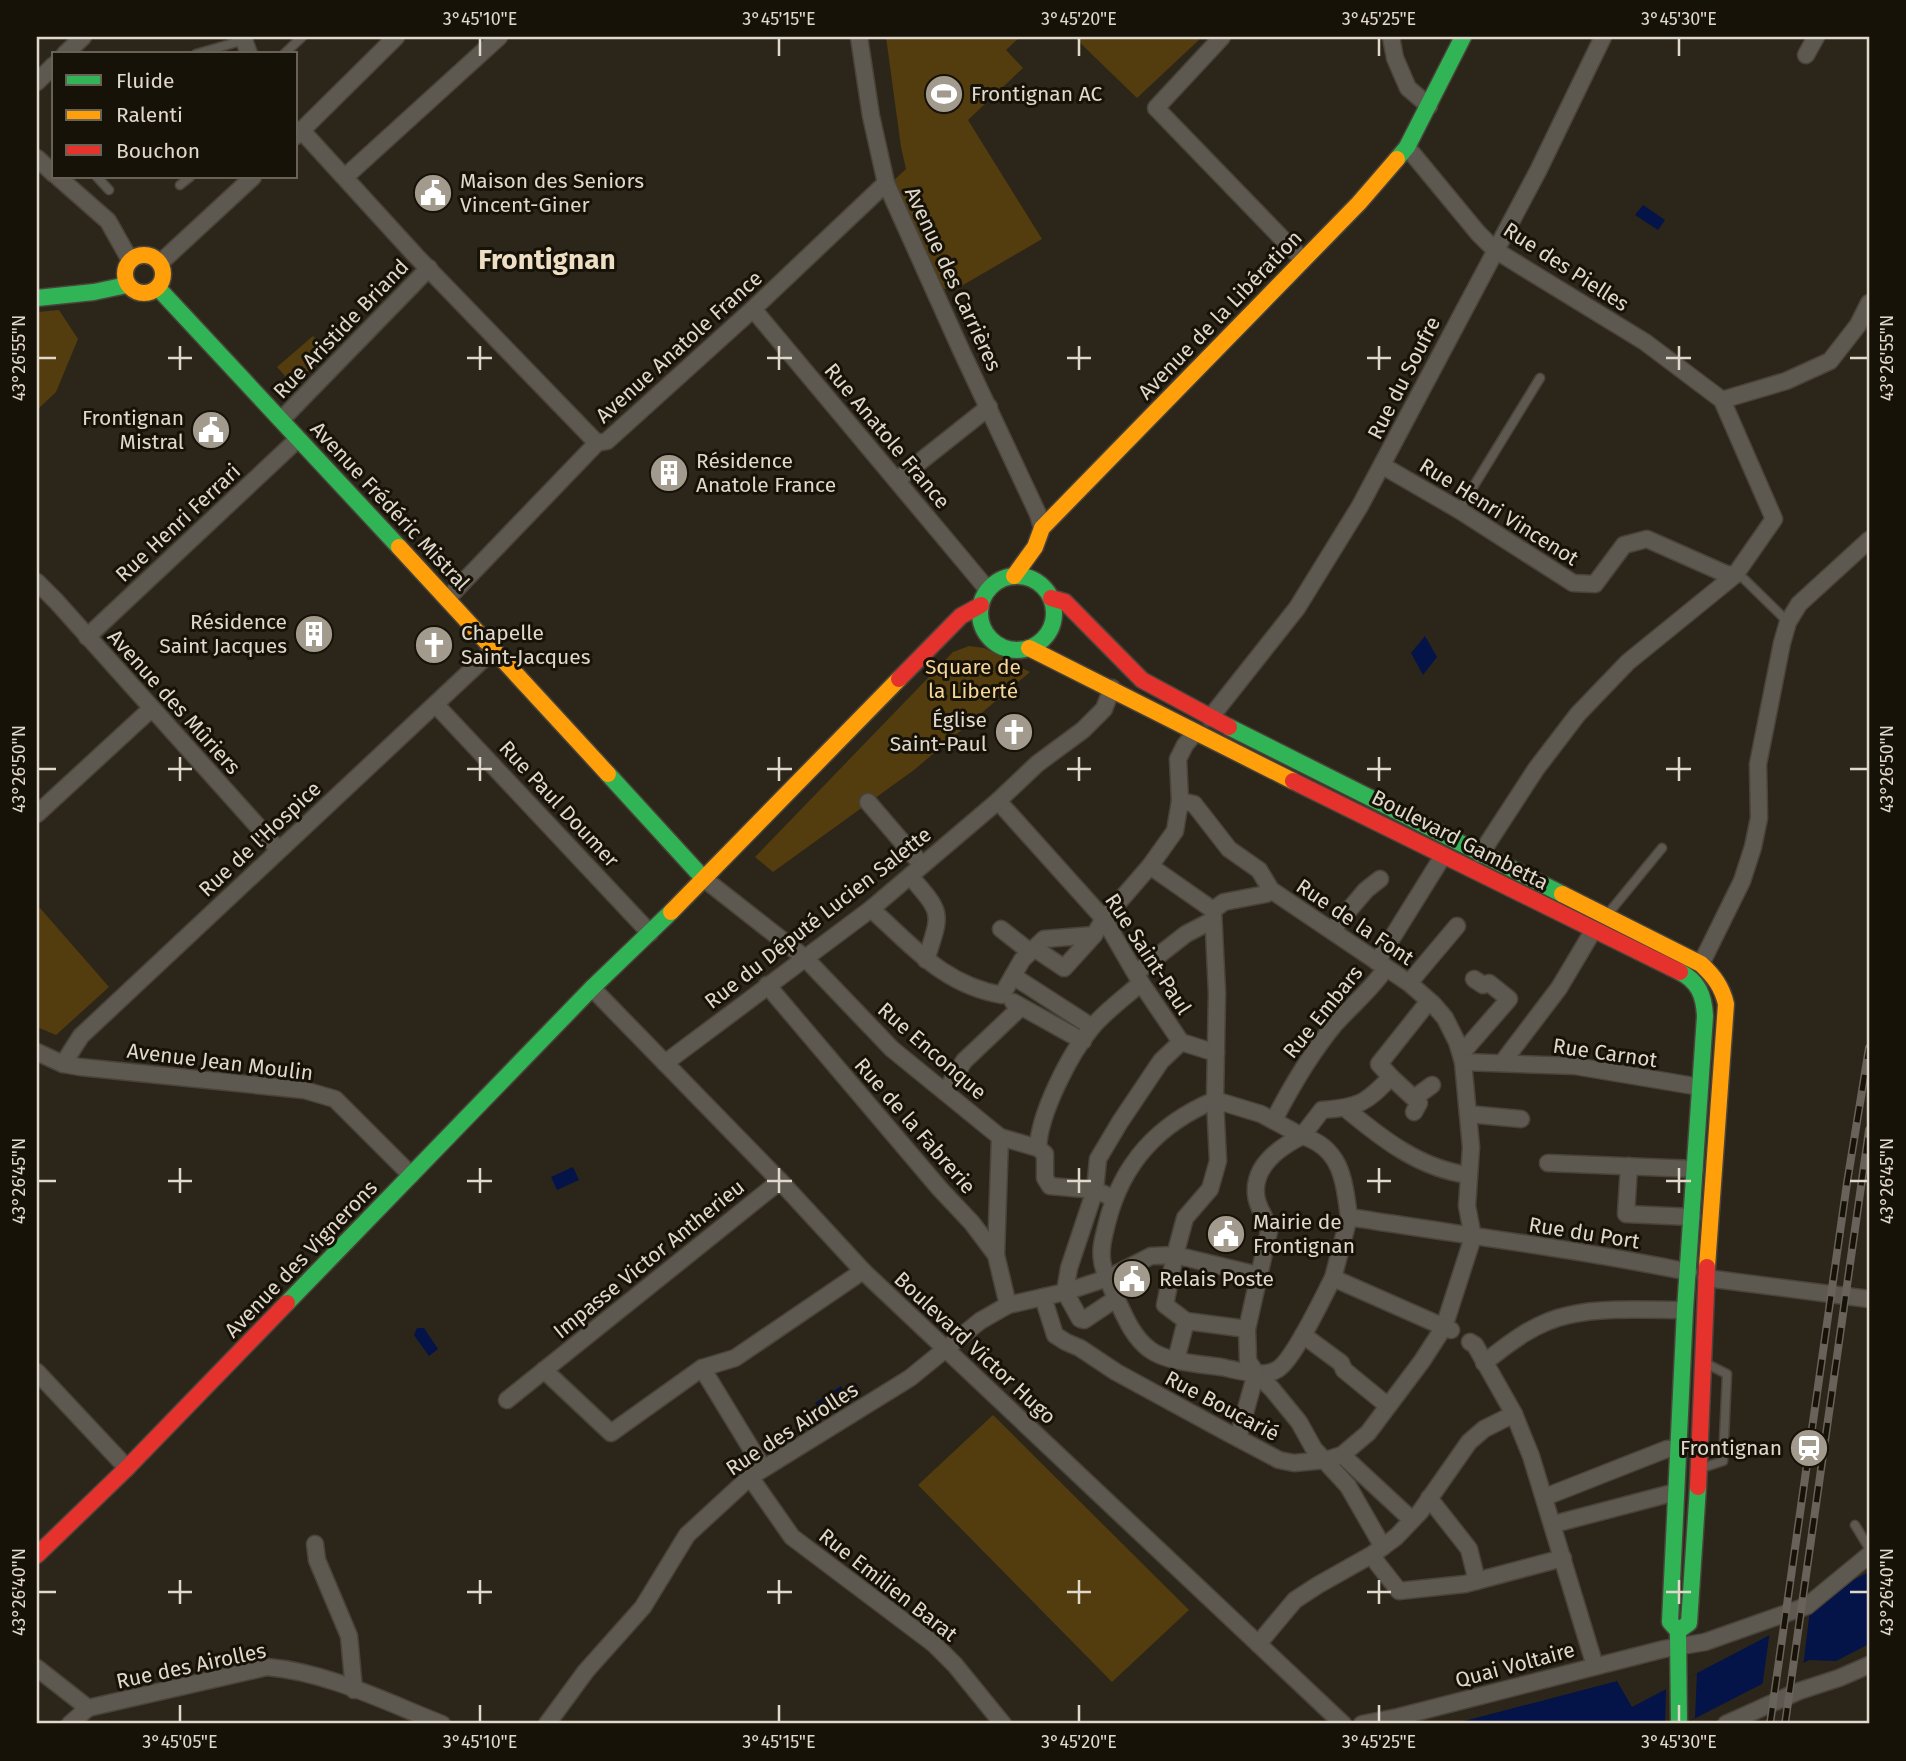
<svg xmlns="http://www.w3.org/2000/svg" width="1906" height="1761" viewBox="0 0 1906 1761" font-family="'Fira Sans',sans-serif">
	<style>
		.green { fill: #533c0e }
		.water { fill: #041348 }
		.pier { fill: #2c261a }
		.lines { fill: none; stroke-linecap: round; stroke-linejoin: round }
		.lane-casing { stroke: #49433a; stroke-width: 11 }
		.street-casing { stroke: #49433a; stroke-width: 19 }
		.fast-casing { stroke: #49433a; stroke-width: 19 }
		.slow-casing { stroke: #49433a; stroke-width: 19 }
		.jam-casing { stroke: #49433a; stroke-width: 19 }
		.lane { stroke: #5d5850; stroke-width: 8 }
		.street { stroke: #5d5850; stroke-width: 16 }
		.fast { stroke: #30b455; stroke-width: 16 }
		.slow { stroke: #ff9f0a; stroke-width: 16 }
		.jam { stroke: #e5322d; stroke-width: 16 }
		.rail-casing { stroke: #68625a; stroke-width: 8 }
		.rail { stroke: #171208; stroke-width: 5; stroke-dasharray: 16; stroke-linecap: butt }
		.ticks { fill: none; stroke: #e0d8cb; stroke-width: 2.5 }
		.labels { text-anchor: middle; stroke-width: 6; stroke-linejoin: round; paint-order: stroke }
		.poi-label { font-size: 21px; fill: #e0d8cb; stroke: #171208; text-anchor: start }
		.street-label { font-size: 21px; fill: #e0d8cb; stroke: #171208 }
		.park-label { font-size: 21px; fill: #f7d599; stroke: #171208 }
		.district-label { font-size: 28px; font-weight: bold; fill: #eedec4; stroke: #171208 }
		.neatline { fill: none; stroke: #e0d8cb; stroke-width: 2.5 }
		.ticks-label { font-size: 18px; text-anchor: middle; fill: #e0d8cb }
	</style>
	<rect width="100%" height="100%" fill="#2c261a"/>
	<g class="green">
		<polygon points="886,37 1020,37 1006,50 1023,68 968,120 1042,239 958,288 943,289 935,282 893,181 906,169 901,147"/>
		<polygon points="1074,37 1202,37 1137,98"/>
		<polygon points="59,310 78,339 56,392 37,410 37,312"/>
		<polygon points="313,336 329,354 293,385 277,367"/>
		<polygon points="969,646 984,648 1030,672 914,770 773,872 755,857 953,652"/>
		<polygon points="40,908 109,987 56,1035 37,1027 37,911"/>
		<polygon points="993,1415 1189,1610 1112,1682 918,1485"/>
	</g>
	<g class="water">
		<polygon points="1643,205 1665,220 1658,230 1635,215"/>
		<polygon points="1425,636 1437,657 1423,675 1411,653"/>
		<polygon points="573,1167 579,1180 557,1190 551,1177"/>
		<polygon points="417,1328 424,1328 438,1349 429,1356 414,1335"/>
		<polygon points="856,1383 860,1391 822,1414 815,1403 841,1386 844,1391"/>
		<polygon points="1869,1572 1869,1644 1836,1661 1809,1660 1684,1724 1453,1724 1617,1681 1632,1707 1810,1614 1855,1579"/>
	</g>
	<g class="pier">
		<polygon points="1810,1610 1803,1667 1762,1688 1770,1630"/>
		<polygon points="1697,1673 1695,1718 1684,1724 1665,1724 1666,1689"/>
	</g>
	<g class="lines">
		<g class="lane-casing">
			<g id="lane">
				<polyline points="196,54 244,40"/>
				<polyline points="284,54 302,37"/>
				<polyline points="97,177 109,190"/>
				<polyline points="180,185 190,177"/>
				<polyline points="1459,510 1540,378"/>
				<polyline points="1735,575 1743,578 1788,622"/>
				<polyline points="1607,915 1662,848"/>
				<polyline points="1702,1468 1723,1461 1727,1374 1707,1364"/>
				<polyline points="1855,1525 1869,1548"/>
			</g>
		</g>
		<g class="street-casing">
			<g id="street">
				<polyline points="243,37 249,54"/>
				<polyline points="859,37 871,116 886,183 961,350 1038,514 1042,528"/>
				<polyline points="1222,37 1156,108 1303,260"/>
				<polyline points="1391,37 1395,58 1408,88 1429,106"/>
				<polyline points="65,54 83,37"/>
				<polyline points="1806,55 1816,37"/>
				<polyline points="37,82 54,65"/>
				<polyline points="302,131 416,256 597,443 607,441 753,309 886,183"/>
				<polyline points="296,136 396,37"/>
				<polyline points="1407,147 1478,233 1495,250 1645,342 1722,400 1774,519 1735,575 1628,662 1578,714 1536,769 1480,855"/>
				<polyline points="37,158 54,174"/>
				<polyline points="58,177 108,221 130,260"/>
				<polyline points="345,177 499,37"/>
				<polyline points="160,263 253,177"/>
				<polyline points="753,309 988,590"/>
				<polyline points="1722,400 1786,381 1830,361 1858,325 1869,303"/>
				<polyline points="282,419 429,268"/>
				<polyline points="1383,466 1459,510 1573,583 1595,584 1624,545 1647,539 1726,574 1735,575"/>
				<polyline points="897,480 989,407"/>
				<polyline points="37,582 56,601 279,850"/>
				<polyline points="447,599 597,443"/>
				<polyline points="87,637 298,439"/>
				<polyline points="436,705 650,933"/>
				<polyline points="1210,718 1297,608 1360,506 1538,171 1603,37"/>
				<polyline points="998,801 1104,919 1141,983 1181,1042 1216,1053"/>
				<path d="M1180,801L1194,804L1229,849L1259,870L1271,890L1409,983L1433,1004L1445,1018L1457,1042L1463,1062L1471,1147L1467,1206L1473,1237L1444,1327L1333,1278L1349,1217C1462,1235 1576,1249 1689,1272"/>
				<polyline points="868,802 922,865"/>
				<polyline points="37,814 151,709"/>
				<polyline points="1150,866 1213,910"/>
				<path d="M910,876C944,915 941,912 926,960"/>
				<polyline points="703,878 805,958 892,1049 1000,1137 1038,1148 1045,1154 1045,1178 1050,1186 1095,1190 1113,1198"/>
				<path d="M871,909C913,946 943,985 1002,995L1022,960L1044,939L1094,935L1104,919L1150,866L1175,831L1180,801L1178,759L1185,745L1195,733"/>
				<path d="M1213,910L1217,993L1215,1100C1158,1124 1122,1163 1107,1223C1104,1236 1100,1247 1102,1260C1103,1273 1112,1288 1117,1300C1125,1317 1133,1337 1149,1349C1165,1362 1200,1364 1221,1367C1237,1370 1263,1379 1278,1369C1294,1359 1323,1297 1333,1278"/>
				<polyline points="1213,910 1224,902 1266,894 1271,890"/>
				<polyline points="1001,929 1029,951"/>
				<polyline points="1332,930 1366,890 1380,879"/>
				<polyline points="1034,948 1064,968 1094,935"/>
				<polyline points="1377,962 1443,856"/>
				<polyline points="1701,964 1742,881 1753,847 1759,818 1758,764 1782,643 1788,622 1799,604 1869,540"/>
				<polyline points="1136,973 1186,934 1213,920"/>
				<polyline points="1013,976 1092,1027"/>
				<polyline points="1409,983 1457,926"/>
				<polyline points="767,985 940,1189 972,1223 996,1255 1008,1305"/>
				<polyline points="592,988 780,1181 863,1271 1343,1724"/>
				<polyline points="1013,1002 1083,1041"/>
				<polyline points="37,1052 63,1064 80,1067 304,1090 335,1099 411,1175"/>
				<polyline points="1461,1054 1509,999 1489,983 1483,985 1474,979"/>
				<polyline points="1463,1062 1575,1066 1700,1087"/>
				<polyline points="665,1063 871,909 998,801 1037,764 1083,730 1104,709 1112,688"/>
				<polyline points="1502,1063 1559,988 1593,931"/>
				<polyline points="63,1064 81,1036 493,650"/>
				<polyline points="1391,1077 1419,1103 1414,1112"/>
				<polyline points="945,1092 964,1061 1021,1007"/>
				<polyline points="1414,1098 1432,1085"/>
				<path d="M1345,1108C1381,1138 1420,1169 1469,1175"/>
				<polyline points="1468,1114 1521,1119"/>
				<path d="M1274,1120C1291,1087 1311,1053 1335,1024C1352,1005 1371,990 1386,968"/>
				<path d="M1038,1148C1039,1114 1070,1053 1093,1026C1107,1010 1125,997 1141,983"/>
				<polyline points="1548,1163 1695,1169"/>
				<polyline points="1629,1166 1626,1214 1692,1217"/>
				<path d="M1349,1217C1344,1181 1342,1148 1302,1136L1322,1110C1359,1107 1365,1104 1391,1077L1379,1064L1429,1001"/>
				<polyline points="996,1255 1000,1137"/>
				<path d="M1258,1275L1175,1255L1185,1218L1210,1189L1218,1161L1215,1100L1261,1114L1302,1136C1280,1147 1253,1166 1256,1195C1257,1208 1267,1218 1269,1231L1247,1329L1248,1361L1256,1373L1272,1389L1299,1422L1314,1449L1348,1486L1383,1547"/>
				<polyline points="1706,1278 1869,1299"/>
				<polyline points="1043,1297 1055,1335 1066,1342 1080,1348 1116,1372 1228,1433 1279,1460 1294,1463 1326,1460 1342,1455 1368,1433 1422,1361 1444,1327 1451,1330"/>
				<polyline points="1117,1298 1084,1320 1080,1319 1065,1292 1069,1268 1095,1190 1098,1159 1120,1122 1161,1061 1181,1042"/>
				<polyline points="1303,1335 1341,1363 1344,1370 1388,1406"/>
				<polyline points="1470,1342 1475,1345 1514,1414 1531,1456 1595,1666"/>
				<polyline points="1176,1360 1186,1321"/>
				<path d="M1484,1363C1510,1342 1536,1322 1569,1315C1604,1307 1649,1310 1685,1310"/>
				<polyline points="702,1368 763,1468"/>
				<polyline points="544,1370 611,1433 702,1368 735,1358 863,1271"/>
				<polyline points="37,1372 127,1468"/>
				<polyline points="507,1400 780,1181"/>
				<polyline points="1238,1438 1256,1373"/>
				<polyline points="1342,1455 1412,1520"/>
				<polyline points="750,1477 792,1537 934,1644 955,1665 1003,1724"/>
				<polyline points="1545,1497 1667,1449 1677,1449"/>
				<polyline points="1429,1498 1469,1549 1477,1581"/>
				<polyline points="1554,1524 1676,1492"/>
				<polyline points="315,1544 317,1560 349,1636 354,1690"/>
				<polyline points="1373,1554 1377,1563 1399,1591 1465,1584 1563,1558"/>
				<polyline points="1258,1644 1295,1600 1318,1585 1373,1554 1396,1537 1420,1512 1469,1442 1484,1429 1514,1414"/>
				<path d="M37,1668L88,1708L267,1667C327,1672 386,1702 442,1724"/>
				<polyline points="70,1724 88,1708"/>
				<polyline points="547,1724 586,1671 643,1607 687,1535 750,1477 910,1378 980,1321 1008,1305 1065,1292 1108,1278 1151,1256 1175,1255 1165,1305 1186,1321 1247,1329"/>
				<polyline points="1362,1724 1398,1717 1664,1649 1705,1642 1807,1606 1869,1555"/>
				<polyline points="1726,1724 1799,1691 1839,1678 1869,1665"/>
			</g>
		</g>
		<g class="fast-casing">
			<g id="fast">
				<polyline points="1397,159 1407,147 1463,37"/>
				<polyline points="158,288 399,547"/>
				<polyline points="37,298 94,292 127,285"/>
				<circle cx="1017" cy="613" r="37"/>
				<polyline points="1229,727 1562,894"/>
				<polyline points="608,774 703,878"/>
				<polyline points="287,1303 592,988 671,912"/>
				<polyline points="1678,1631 1689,1623 1698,1487"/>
				<path d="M1679,1724L1678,1631L1670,1622L1685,1310L1705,1016C1704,995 1698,981 1680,972"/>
			</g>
		</g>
		<g class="slow-casing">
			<g id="slow">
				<circle cx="144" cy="274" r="19"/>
				<polyline points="399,547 608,774"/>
				<polyline points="1014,576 1035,547 1042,528 1359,203 1397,159"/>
				<polyline points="1029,648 1293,781"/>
				<path d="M1562,894L1701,964C1714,976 1722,987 1726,1004L1707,1267"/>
				<polyline points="671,912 899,679"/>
			</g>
		</g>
		<g class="jam-casing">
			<g id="jam">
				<polyline points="1051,598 1065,602 1142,680 1229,727"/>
				<polyline points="899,679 961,616 981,605"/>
				<polyline points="1293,781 1680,972"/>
				<polyline points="1698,1487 1707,1267"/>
				<polyline points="37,1555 127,1468 287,1303"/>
			</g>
		</g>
		<use href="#lane" class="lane"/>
		<use href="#street" class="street"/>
		<use href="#fast" class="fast"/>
		<use href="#slow" class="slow"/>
		<use href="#jam" class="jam"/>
		<g class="rail-casing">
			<g id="rail">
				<polyline points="1770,1724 1847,1183 1869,1048"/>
				<polyline points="1785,1724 1869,1130"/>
			</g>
		</g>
		<use href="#rail" class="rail"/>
	</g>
	<path class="ticks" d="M480,38V56M779,38V56M1079,38V56M1379,38V56M1679,38V56M180,346V370M480,346V370M779,346V370M1079,346V370M1379,346V370M1679,346V370M38,358H56M168,358H192M467,358H492M767,358H792M1067,358H1091M1367,358H1391M1666,358H1691M1850,358H1868M180,757V781M480,757V781M779,757V781M1079,757V781M1379,757V781M1679,757V781M38,769H56M168,769H192M467,769H492M767,769H792M1067,769H1091M1367,769H1391M1666,769H1691M1850,769H1868M180,1168V1193M480,1168V1193M779,1168V1193M1079,1168V1193M1379,1168V1193M1679,1168V1193M38,1181H56M168,1181H192M467,1181H492M767,1181H792M1067,1181H1091M1367,1181H1391M1666,1181H1691M1850,1181H1868M180,1580V1604M480,1580V1604M779,1580V1604M1079,1580V1604M1379,1580V1604M1679,1580V1604M38,1592H56M168,1592H192M467,1592H492M767,1592H792M1067,1592H1091M1367,1592H1391M1666,1592H1691M1850,1592H1868M180,1705V1722M480,1705V1722M779,1705V1722M1079,1705V1722M1379,1705V1722M1679,1705V1722"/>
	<defs>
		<g id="stadium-disc" transform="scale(2.0125)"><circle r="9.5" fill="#a19a8d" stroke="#171208"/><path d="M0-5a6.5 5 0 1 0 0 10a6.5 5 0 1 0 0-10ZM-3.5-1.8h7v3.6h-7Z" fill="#fff"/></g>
		<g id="civic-disc" transform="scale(2.0125)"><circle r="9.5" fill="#a19a8d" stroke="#171208"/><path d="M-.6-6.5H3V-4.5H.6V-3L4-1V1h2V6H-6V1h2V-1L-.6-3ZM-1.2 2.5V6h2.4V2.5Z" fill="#fff"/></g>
		<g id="building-disc" transform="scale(2.0125)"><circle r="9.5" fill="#a19a8d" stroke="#171208"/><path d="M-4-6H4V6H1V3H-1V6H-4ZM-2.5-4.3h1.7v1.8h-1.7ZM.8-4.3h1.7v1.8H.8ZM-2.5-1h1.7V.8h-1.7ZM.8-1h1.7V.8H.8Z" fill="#fff"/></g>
		<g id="church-disc" transform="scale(2.0125)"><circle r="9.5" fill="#a19a8d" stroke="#171208"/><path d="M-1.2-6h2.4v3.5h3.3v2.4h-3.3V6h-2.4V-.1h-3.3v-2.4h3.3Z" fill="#fff"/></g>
		<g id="station-disc" transform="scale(2.0125)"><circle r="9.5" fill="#a19a8d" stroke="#171208"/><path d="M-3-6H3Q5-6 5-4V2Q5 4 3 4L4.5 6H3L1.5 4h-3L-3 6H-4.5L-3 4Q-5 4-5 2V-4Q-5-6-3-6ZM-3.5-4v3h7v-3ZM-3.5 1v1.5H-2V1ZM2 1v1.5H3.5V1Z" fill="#fff"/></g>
	</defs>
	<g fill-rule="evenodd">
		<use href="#stadium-disc" x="944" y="94"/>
		<use href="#civic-disc" x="433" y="193"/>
		<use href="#civic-disc" x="211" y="430"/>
		<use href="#building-disc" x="669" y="473"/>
		<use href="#building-disc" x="314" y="634"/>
		<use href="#church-disc" x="434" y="645"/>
		<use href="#church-disc" x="1014" y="732"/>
		<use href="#civic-disc" x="1226" y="1234"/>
		<use href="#civic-disc" x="1132" y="1279"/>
		<use href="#station-disc" x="1809" y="1448"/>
	</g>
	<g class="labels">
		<g class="poi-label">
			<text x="971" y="101">Frontignan AC</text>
			<text x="460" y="188">Maison des Seniors<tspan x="460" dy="24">Vincent-Giner</tspan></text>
			<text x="184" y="425" text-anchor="end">Frontignan<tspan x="184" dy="24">Mistral</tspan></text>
			<text x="696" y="468">Résidence<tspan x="696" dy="24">Anatole France</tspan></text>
			<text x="287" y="629" text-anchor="end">Résidence<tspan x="287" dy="24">Saint Jacques</tspan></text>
			<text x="461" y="640">Chapelle<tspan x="461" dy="24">Saint-Jacques</tspan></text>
			<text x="987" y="727" text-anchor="end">Église<tspan x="987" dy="24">Saint-Paul</tspan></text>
			<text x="1253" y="1229">Mairie de<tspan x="1253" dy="24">Frontignan</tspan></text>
			<text x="1159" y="1286">Relais Poste</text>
			<text x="1782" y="1455" text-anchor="end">Frontignan</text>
		</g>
		<g class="street-label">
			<text transform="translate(1566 267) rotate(33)" y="7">Rue des Pielles</text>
			<text transform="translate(953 279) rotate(65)" y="7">Avenue des Carrières</text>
			<text transform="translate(1220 315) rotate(-46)" y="7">Avenue de la Libération</text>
			<text transform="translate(341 329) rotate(-46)" y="7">Rue Aristide Briand</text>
			<text transform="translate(679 347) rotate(-42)" y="7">Avenue Anatole France</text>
			<text transform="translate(1404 378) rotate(-63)" y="7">Rue du Soufre</text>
			<text transform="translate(887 436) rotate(50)" y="7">Rue Anatole France</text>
			<text transform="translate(390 506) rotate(47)" y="7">Avenue Frédéric Mistral</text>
			<text transform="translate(1499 512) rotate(32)" y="7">Rue Henri Vincenot</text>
			<text transform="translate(178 523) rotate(-43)" y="7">Rue Henri Ferrari</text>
			<text transform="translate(174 702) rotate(48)" y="7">Avenue des Mûriers</text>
			<text transform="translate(559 804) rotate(47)" y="7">Rue Paul Doumer</text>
			<text transform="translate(260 839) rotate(-43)" y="7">Rue de l'Hospice</text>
			<text transform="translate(1460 840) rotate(27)" y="7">Boulevard Gambetta</text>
			<text transform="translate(818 918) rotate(-38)" y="7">Rue du Député Lucien Salette</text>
			<text transform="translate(1355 922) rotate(34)" y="7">Rue de la Font</text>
			<text transform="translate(1148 954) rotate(57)" y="7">Rue Saint-Paul</text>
			<text transform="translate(1323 1012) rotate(-51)" y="7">Rue Embars</text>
			<text transform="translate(932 1051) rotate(41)" y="7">Rue Enconque</text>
			<text transform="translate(1605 1053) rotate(8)" y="7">Rue Carnot</text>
			<text transform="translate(220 1062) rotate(7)" y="7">Avenue Jean Moulin</text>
			<text transform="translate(915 1126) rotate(49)" y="7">Rue de la Fabrerie</text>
			<text transform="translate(1584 1233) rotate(9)" y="7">Rue du Port</text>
			<text transform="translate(301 1259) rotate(-46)" y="7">Avenue des Vignerons</text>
			<text transform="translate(649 1259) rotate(-39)" y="7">Impasse Victor Antherieu</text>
			<text transform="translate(975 1348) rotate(43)" y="7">Boulevard Victor Hugo</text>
			<text transform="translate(1222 1406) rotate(28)" y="7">Rue Boucarié</text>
			<text transform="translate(792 1429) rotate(-33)" y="7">Rue des Airolles</text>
			<text transform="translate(888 1585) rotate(38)" y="7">Rue Emilien Barat</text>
			<text transform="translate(1515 1665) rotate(-15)" y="7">Quai Voltaire</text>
			<text transform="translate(191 1666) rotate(-12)" y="7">Rue des Airolles</text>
		</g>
		<g class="park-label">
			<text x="973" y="674">Square de<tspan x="973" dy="24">la Liberté</tspan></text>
		</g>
		<g class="district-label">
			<text x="547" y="269">Frontignan</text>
		</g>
	</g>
	<rect width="1906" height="1761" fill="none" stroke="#171208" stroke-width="77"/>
	<rect x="52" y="52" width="245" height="126" fill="#171208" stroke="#676156" stroke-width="2"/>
	<rect x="66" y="75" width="35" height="10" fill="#30b455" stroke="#676156" stroke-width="2"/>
	<text x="116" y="88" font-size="21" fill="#e0d8cb">Fluide</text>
	<rect x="66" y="110" width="35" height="10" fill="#ff9f0a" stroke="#676156" stroke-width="2"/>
	<text x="116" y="122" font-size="21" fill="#e0d8cb">Ralenti</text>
	<rect x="66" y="145" width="35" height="10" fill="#e5322d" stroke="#676156" stroke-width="2"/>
	<text x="116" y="158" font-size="21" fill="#e0d8cb">Bouchon</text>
	<rect x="38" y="38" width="1830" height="1684" class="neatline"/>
	<g class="ticks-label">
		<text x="480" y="25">3°45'10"E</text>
		<text x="779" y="25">3°45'15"E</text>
		<text x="1079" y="25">3°45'20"E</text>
		<text x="1379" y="25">3°45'25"E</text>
		<text x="1679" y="25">3°45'30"E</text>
		<text transform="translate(19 358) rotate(-90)" y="6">43°26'55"N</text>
		<text transform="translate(1887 358) rotate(-90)" y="6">43°26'55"N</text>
		<text transform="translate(19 769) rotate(-90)" y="6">43°26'50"N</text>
		<text transform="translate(1887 769) rotate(-90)" y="6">43°26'50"N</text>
		<text transform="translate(19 1181) rotate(-90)" y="6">43°26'45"N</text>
		<text transform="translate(1887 1181) rotate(-90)" y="6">43°26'45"N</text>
		<text transform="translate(19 1592) rotate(-90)" y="6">43°26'40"N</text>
		<text transform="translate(1887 1592) rotate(-90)" y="6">43°26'40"N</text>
		<text x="180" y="1748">3°45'05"E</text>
		<text x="480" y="1748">3°45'10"E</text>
		<text x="779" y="1748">3°45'15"E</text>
		<text x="1079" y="1748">3°45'20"E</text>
		<text x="1379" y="1748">3°45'25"E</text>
		<text x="1679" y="1748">3°45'30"E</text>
	</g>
</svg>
